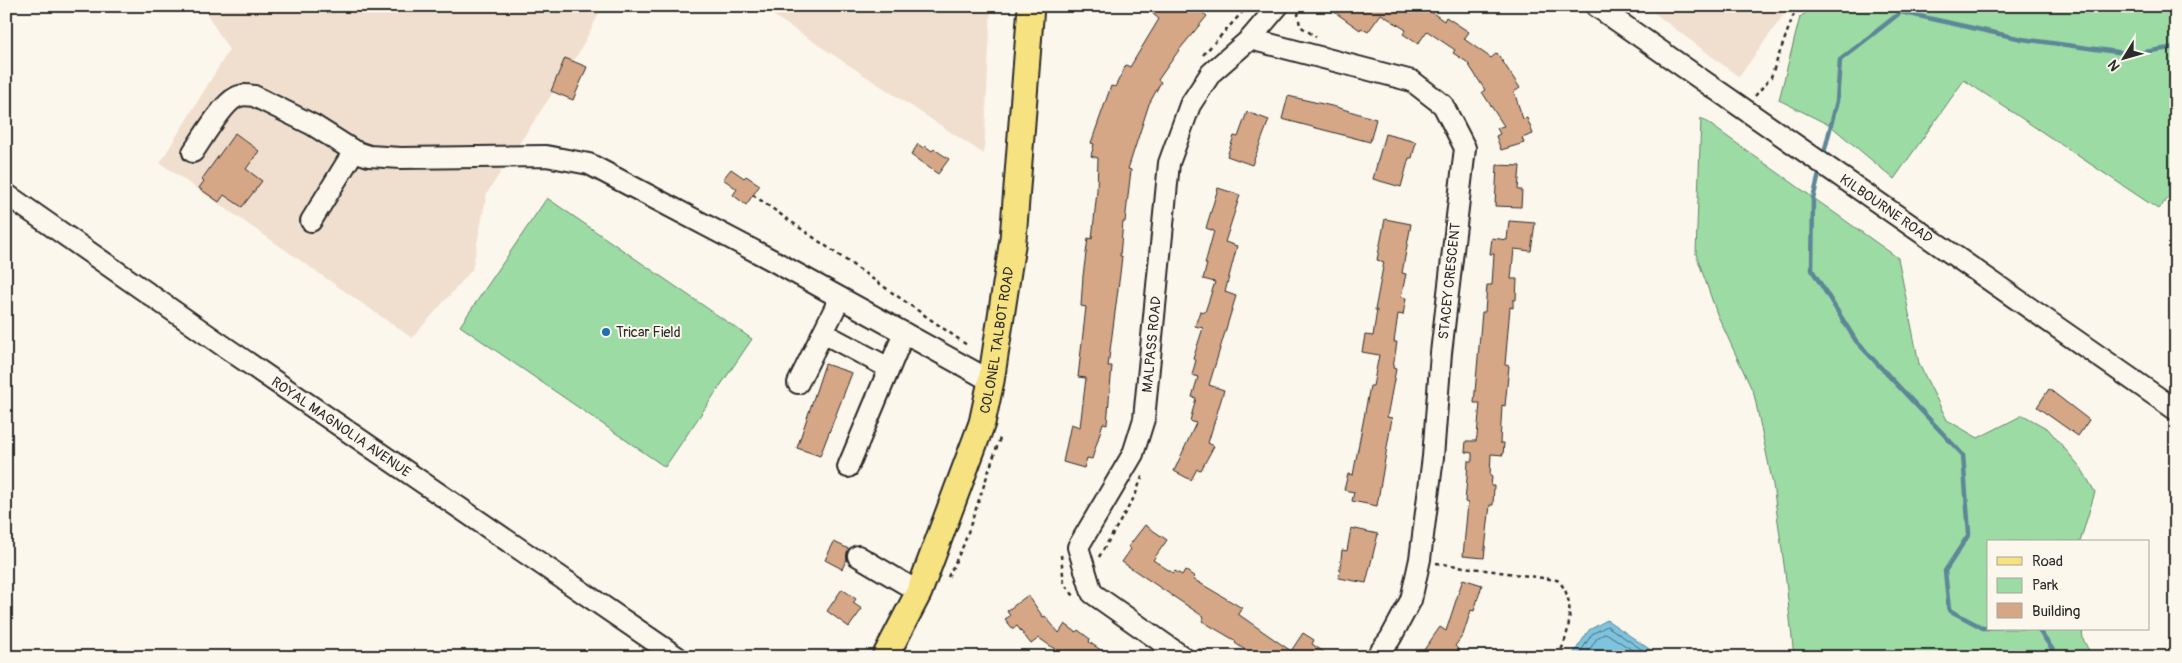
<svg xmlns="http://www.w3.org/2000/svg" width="2182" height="663" viewBox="0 0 2182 663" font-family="Pangolin,sans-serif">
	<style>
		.built { fill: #f0dfce }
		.green { fill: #9cdba4; stroke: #648368 }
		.water { fill: #7ec4df; stroke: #5d8797 }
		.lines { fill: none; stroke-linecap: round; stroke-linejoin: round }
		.shore { stroke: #4c6873; stroke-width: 1 }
		.stream { stroke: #5d8797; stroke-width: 4.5 }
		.building { fill: #d5a787; stroke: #2b2b2b }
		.minor-casing { stroke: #2b2b2b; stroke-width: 24 }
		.major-casing { stroke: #2b2b2b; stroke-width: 29 }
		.path { stroke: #2b2b2b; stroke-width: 2.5; stroke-dasharray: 4 4; stroke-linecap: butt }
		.minor { stroke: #fbf7ec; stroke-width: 20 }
		.major { stroke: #f7e281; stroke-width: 25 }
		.poi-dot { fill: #1f6fb2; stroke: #fbf7ec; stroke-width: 2 }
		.labels { text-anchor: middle; stroke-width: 4; stroke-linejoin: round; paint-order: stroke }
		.street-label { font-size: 14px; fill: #2b2b2b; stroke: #fbf7ec }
		.poi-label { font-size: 14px; fill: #2b2b2b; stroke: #fbf7ec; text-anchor: start }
	</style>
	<rect width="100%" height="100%" fill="#fbf7ec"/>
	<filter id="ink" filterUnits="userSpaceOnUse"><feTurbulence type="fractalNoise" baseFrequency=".02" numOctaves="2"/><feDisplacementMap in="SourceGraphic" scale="10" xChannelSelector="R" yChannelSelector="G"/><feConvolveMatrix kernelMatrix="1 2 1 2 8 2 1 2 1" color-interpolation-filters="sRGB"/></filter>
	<g filter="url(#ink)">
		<g class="built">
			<polygon points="202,6 603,6 578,54 487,193 472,270 412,338 160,163 229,50"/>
			<polygon points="759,6 991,6 984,154"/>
			<polygon points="1645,6 1790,6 1739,77"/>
		</g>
		<g class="green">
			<polygon points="1815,6 2176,6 2176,190 2158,209 1964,80 1894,179 1831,126 1779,100 1800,17"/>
			<polygon points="1701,118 1898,258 1919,364 1947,420 1978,438 2023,415 2048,429 2081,468 2095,492 2080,542 1988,542 1988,629 2082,629 2083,639 2092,657 1794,657 1785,572 1773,485 1754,394 1717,314 1696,254"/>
			<polygon points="547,198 752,339 665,467 460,326"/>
		</g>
		<polygon class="water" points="1607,620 1661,657 1571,657 1589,630"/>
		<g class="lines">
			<g class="shore">
				<polyline points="1577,657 1592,634 1607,626 1653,657"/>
				<polyline points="1585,657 1597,638 1606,633 1643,657"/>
			</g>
			<g class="stream">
				<polyline points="1823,157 1837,101 1840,60 1901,12 2022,39 2132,54 2176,47"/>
				<polyline points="1820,170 1813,199 1812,270 1856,341 1963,455 1969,534 1945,571 1949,610 1983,628 1988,628"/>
				<polyline points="2038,629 2058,657"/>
			</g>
		</g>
		<g class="building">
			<polygon points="1159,6 1194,6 1207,16 1179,50 1158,80 1161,82 1149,104 1128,169 1131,170 1125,222 1123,222 1120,256 1122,256 1120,274 1108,366 1112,366 1107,424 1103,423 1092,459 1087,458 1084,468 1063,462 1071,424 1080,427 1086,378 1078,377 1086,307 1081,306 1083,276 1088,238 1092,239 1097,191 1098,158 1091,156 1094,144 1091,143 1111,86 1115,87 1126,65 1130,67 1159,19 1153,14"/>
			<polygon points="1326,6 1423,6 1444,21 1446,17 1469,32 1464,39 1491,58 1497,53 1520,88 1514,92 1523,119 1527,118 1533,134 1522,138 1524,143 1501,150 1496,136 1500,134 1497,128 1504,126 1482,92 1485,90 1467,62 1453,53 1455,50 1427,31 1418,44 1403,34 1406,30 1381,14 1368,32 1361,28 1360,30"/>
			<polygon points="565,58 587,67 573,100 551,91"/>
			<polygon points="1288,96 1336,107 1376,119 1370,142 1282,119"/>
			<polygon points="1247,112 1269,120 1252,165 1227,156 1234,136 1238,137"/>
			<polygon points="235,133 259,151 246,169 262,181 242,207 224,195 219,202 199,188 204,181 202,179"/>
			<polygon points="1385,134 1416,142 1412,158 1409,158 1401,187 1373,179"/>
			<polygon points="918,144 923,148 925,146 932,151 934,149 949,159 938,174 911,155"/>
			<polygon points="1497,165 1520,166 1518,190 1522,190 1521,207 1495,206"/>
			<polygon points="731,169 744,178 746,176 760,185 746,205 733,195 737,189 723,179"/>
			<polygon points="1218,188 1240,195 1225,242 1237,246 1225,292 1236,296 1209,385 1224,390 1208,443 1214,446 1201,470 1197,469 1191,480 1174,471 1196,423 1190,421 1196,398 1192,397 1198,377 1192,375 1196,360 1193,359 1203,328 1195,326 1200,311 1205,312 1215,282 1203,279 1207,264 1205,264 1214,231 1206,228"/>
			<polygon points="1385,219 1411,224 1402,273 1406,274 1401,297 1406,298 1403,315 1398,314 1394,342 1397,342 1393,368 1396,369 1387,417 1392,418 1377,506 1352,501 1354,492 1344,490 1348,474 1353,475 1370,386 1373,386 1379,355 1362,352 1365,335 1373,336 1377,310 1375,310 1384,262 1377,260"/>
			<polygon points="1509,221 1535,223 1531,251 1514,249 1511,279 1517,279 1516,300 1513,300 1513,308 1510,307 1505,365 1509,366 1505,406 1502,405 1500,443 1504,443 1503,455 1491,454 1490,476 1492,477 1491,486 1494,486 1493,505 1490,505 1484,558 1463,556 1468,503 1465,502 1467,478 1468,461 1472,461 1472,453 1465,452 1466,441 1476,441 1477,436 1480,403 1474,403 1482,312 1485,312 1487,285 1492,285 1494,254 1490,254 1492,238 1507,240"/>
			<polygon points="825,364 852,373 820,456 797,448"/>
			<polygon points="2049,389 2089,420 2078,436 2037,407"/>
			<polygon points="1145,525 1167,540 1153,560 1173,573 1175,571 1182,575 1185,570 1195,577 1193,579 1242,608 1238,614 1291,651 1303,633 1314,640 1312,644 1331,657 1255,657 1235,643 1236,641 1202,621 1204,617 1122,562 1131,549 1128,547"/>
			<polygon points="1351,528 1378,534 1366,583 1339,578 1342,550 1347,551"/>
			<polygon points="834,542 849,549 847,559 842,569 825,560"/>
			<polygon points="1463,579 1482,585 1474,611 1471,610 1463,635 1455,646 1458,649 1453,657 1419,657 1440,627 1446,631"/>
			<polygon points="842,589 856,599 853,603 862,609 849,627 827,611"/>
			<polygon points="1028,595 1043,617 1045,616 1059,633 1065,624 1076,632 1078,630 1090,639 1089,642 1111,657 1066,657 1039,638 1031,644 1017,626 1013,629 1005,619 1010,616 1007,611"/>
		</g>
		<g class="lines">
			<g class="minor-casing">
				<g id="minor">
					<path id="s1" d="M1596,6L2176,410"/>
					<polyline points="1250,39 1412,81 1443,105 1465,148 1441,353 1433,457 1420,559 1411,600 1390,639 1376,657"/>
					<path d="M193,152C202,139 222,105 235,98C241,94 247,95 254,96L313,125L354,151L369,156L401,158L546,156L589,164L770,259L991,381"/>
					<path id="s2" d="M6,194L222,345L677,657"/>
					<polyline points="311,221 354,151"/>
					<polyline points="823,333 889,368"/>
					<polyline points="798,383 840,298"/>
					<polyline points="848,467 904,333"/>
					<polyline points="858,556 919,592"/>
					<path id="s3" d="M1183,657L1092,593L1078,547L1133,454L1144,419L1169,163L1190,105L1211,73L1250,39L1278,6"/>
				</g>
			</g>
			<g class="major-casing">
				<g id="major">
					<path id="s4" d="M885,657L919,592L982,423L991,381L1013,239L1031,6"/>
				</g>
			</g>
			<g class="path">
				<polyline points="1304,6 1298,14 1300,26 1316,37"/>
				<polyline points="1203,55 1248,6"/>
				<polyline points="1755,96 1771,77 1793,16 1803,6"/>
				<polyline points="753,195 967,345"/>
				<polyline points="1061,555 1064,584 1074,596"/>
				<polyline points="1099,557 1135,496 1143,474"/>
				<path d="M1436,563L1557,580C1577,596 1570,638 1557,657"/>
				<polyline points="948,577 964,544 1001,435"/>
				<polyline points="1199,649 1211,657"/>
			</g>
			<use href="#minor" class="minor"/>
			<use href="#major" class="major"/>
		</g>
	</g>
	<circle class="poi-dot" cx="606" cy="332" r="5"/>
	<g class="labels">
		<g class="street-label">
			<text dy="5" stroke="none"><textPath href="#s1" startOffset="354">KILBOURNE ROAD</textPath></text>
			<text transform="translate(1449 281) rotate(-84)" y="5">STACEY CRESCENT</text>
			<text dy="5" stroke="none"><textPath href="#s4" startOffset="338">COLONEL TALBOT ROAD</textPath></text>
			<text dy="5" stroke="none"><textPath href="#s3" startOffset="379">MALPASS ROAD</textPath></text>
			<text dy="5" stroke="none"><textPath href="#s2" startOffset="408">ROYAL MAGNOLIA AVENUE</textPath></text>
		</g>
		<g class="poi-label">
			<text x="616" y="337">Tricar Field</text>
		</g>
	</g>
	<rect width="2182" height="663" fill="none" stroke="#fbf7ec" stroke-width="25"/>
	<rect x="12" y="12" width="2157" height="638" fill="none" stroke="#2b2b2b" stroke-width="2" filter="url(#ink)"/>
	<rect x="1987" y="540" width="162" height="90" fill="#fbf7ec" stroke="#a8a59f"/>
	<rect x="1997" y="557" width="25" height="8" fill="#f7e281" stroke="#a8a59f"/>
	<text x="2032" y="566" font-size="15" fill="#2b2b2b">Road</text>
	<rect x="1997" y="578" width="25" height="15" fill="#9cdba4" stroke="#a8a59f"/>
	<text x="2032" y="590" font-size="15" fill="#2b2b2b">Park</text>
	<rect x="1997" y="603" width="25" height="15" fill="#d5a787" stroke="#a8a59f"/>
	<text x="2032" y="616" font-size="15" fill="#2b2b2b">Building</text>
	<g transform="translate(2124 58) rotate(233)" stroke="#fbf7ec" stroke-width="4" paint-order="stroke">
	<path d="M0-4L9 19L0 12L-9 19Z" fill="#2b2b2b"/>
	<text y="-8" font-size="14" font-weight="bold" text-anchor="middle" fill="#2b2b2b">N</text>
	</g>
</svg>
